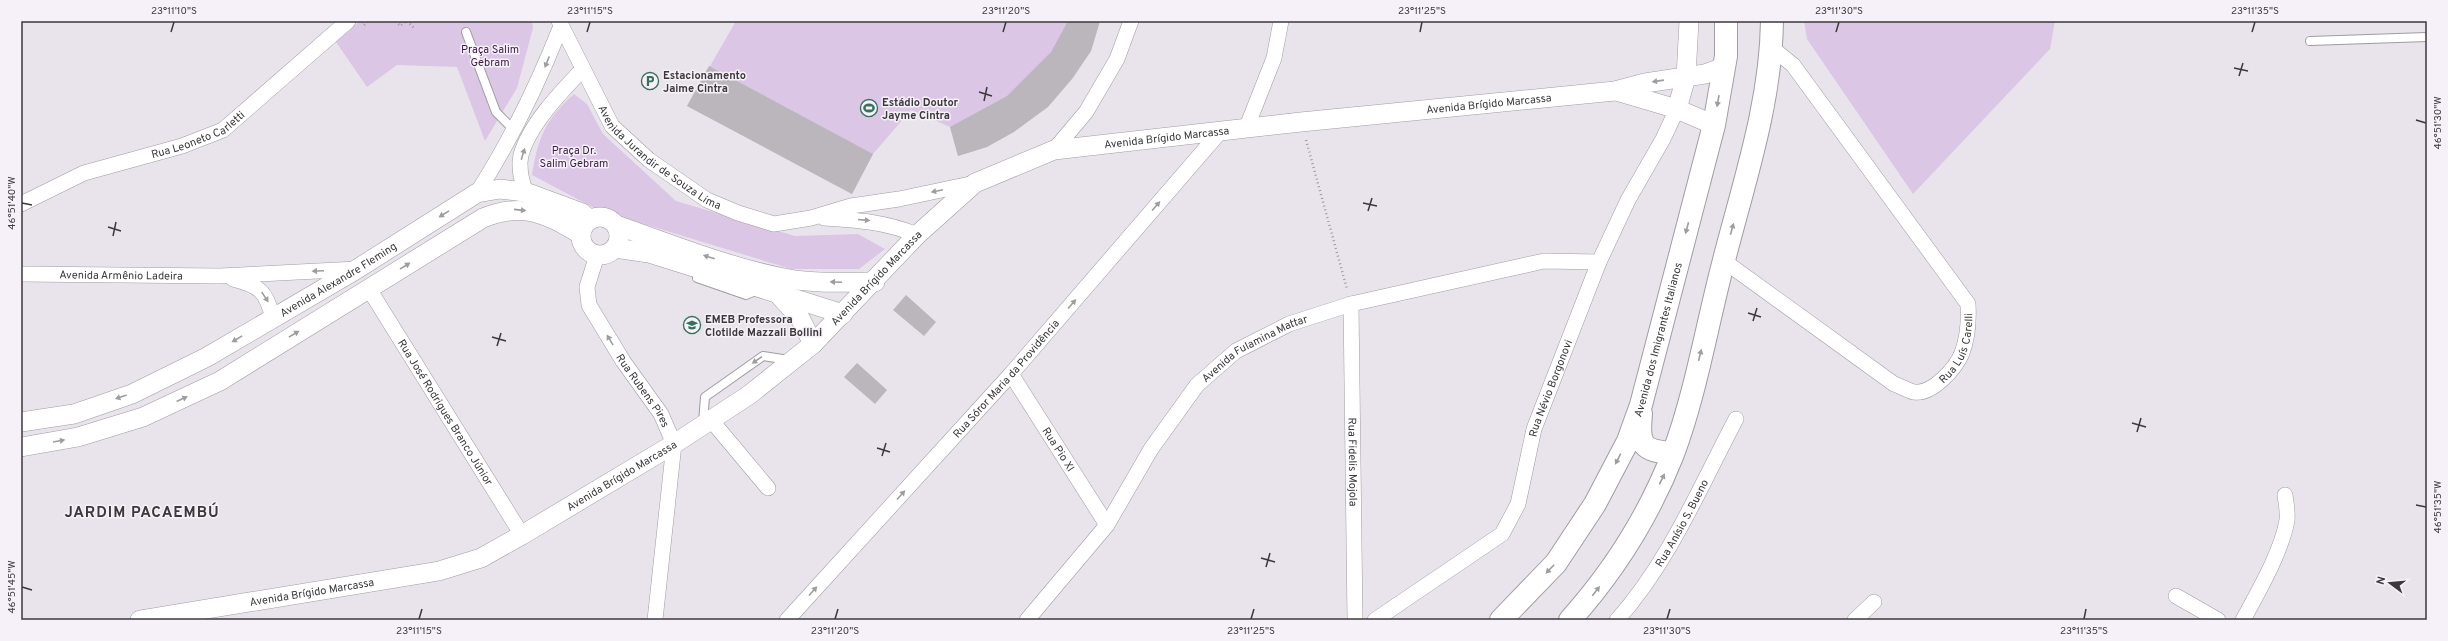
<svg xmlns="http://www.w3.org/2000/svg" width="2448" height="641" viewBox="0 0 2448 641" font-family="Overpass,sans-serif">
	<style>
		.green { fill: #dcc6e5 }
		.building { fill: #bbb6bc }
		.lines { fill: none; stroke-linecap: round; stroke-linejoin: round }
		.service-casing { stroke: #a09ca2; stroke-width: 10 }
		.minor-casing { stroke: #a09ca2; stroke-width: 16 }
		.tertiary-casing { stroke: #a09ca2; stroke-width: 20 }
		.primary-casing { stroke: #a09ca2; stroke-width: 24 }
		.path { stroke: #9e9a9f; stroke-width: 2.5; stroke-dasharray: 1 3; stroke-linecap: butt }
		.service { stroke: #fff; stroke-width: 8 }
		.minor { stroke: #fff; stroke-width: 15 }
		.tertiary { stroke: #fff; stroke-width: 19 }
		.primary { stroke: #fff; stroke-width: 22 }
		.oneway { fill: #9d9c9e }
		.ticks { fill: none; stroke: #3b393c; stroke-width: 1.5 }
		.labels { text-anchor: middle; stroke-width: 3; stroke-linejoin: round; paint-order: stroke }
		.park-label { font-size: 11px; fill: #3b1b46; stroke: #f6f1f8 }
		.poi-label { font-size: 11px; font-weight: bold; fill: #3b393c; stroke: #f6f1f8; text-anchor: start }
		.street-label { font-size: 11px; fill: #3b393c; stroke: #f6f1f8 }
		.district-label { font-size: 15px; font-weight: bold; letter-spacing: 1px; fill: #3b393c; stroke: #f6f1f8 }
		.neatline { fill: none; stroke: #3b393c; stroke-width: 1.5 }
		.ticks-label { font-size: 10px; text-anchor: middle; fill: #3b393c }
	</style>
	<rect width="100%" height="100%" fill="#e9e4eb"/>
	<g class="green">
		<polygon points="360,21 532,21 533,28 517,88 485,141 457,67 397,65 367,87 336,42"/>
		<polygon points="736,21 1100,21 1091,51 1072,79 987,147 958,156 950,127 911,110 873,154 852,194 687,106"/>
		<polygon points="1804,21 2055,21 2050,49 1913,194 1807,39"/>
		<path d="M574,94L587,104L603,134L676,201L795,236L858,234L885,249L859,269H791L598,210L532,175C538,137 546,119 574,94Z"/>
	</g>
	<g class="building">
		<polygon points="1068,21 1100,21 1091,51 1072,79 1048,107 1014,132 987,147 958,156 950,127 1007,96 1051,52"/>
		<polygon points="709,66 873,154 852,194 687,106"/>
		<polygon points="906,295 936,322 924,336 893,310"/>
		<polygon points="857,363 887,390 875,404 844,377"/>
	</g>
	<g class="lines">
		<g class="service-casing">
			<g id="service">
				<polyline points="466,32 496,112 514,130"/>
				<polyline points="2310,41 2427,37"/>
				<polyline points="697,278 746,295 758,290"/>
				<polyline points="703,423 705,397 763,356 789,360"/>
			</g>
		</g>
		<g class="minor-casing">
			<g id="minor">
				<path id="s1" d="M559,21L612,126L649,160L707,200L738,213L774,224L811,218L851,206L899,199L975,183"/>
				<polyline points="1246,129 1274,58 1281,21"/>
				<polyline points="1054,150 1086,112 1117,59 1131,21"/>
				<path d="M525,192C522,180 518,168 521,155C529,125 561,92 582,70"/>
				<path d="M477,193C511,140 538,84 561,26"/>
				<path id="s2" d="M21,204L84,173L182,146L223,130L348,21"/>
				<path d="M824,218C857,220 887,222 917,235"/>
				<path id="s3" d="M597,255L587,287L589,305L623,361L661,414L674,444L655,620"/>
				<path id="s4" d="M1724,261L1894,384C1901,386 1908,391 1914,392C1932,395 1956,368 1962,353C1968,337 1969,321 1968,304L1793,65L1772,48"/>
				<path id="s5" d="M21,274L220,276L357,269"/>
				<path d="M233,279C260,286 266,291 273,318"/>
				<path id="s6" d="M369,289L522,535"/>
				<path id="s7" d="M1351,304L1355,620"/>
				<path id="s8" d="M1011,374L1107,525"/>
				<polyline points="711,420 768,488"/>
				<polyline points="2176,596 2218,620"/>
				<path id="s9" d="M787,620L1011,374L1219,133"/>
				<path id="s10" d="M1027,620L1107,525L1151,449L1197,385L1236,351L1289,324L1351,304L1544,261L1599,262"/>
				<path id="s11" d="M1375,620L1502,534L1518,504L1534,429L1599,262L1628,200L1663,139L1677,109"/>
				<path id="s12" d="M1617,620C1669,562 1700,487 1736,419"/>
				<polyline points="1855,620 1874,602"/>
				<path d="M2243,620C2258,592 2282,551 2287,520C2288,512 2286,503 2285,495"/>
			</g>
		</g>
		<g class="tertiary-casing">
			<g id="tertiary">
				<polyline points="1616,91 1677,109 1714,125"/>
				<polyline points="1677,109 1686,77 1689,21"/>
				<circle cx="600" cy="236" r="19"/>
				<path d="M616,225C671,244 727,267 784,278C814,284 845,282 875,282"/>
				<polyline points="615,248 649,253 843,314"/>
				<polyline points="778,294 800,318 813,344"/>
				<path id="s13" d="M21,422L74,414L132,394L207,357L357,269L477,193L500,189L525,192L582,213L589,219"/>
				<path d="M21,447L78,437L143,417L220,381L483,218C521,202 547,213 580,234"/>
				<path id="s14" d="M140,620L439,571L481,558L522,535L674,444L749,395L813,344L917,235L975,183L1054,150L1301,122L1615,91L1645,83L1705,74L1724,67"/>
			</g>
		</g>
		<g class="primary-casing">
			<g id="primary">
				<path d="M1641,414C1638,445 1642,451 1673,453"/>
				<path id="s15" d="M1501,620L1556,563L1595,504L1628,441L1641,405L1714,125L1726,56V21"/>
				<path d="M1570,620C1614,571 1649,515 1673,454C1696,393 1707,324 1724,260C1744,182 1771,103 1772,21"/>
			</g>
		</g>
		<g class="path">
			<polyline points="383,21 385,21"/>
			<polyline points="396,21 400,26 406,21"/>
			<polyline points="407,21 414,28"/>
			<polyline points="364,25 368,21"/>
			<polyline points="1306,140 1347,289"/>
		</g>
		<use href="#service" class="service"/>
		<use href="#minor" class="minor"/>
		<use href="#tertiary" class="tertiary"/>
		<use href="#primary" class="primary"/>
	</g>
	<defs><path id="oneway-solid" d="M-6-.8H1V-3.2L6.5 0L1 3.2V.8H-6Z"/></defs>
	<g class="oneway">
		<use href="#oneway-solid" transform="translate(547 62) rotate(112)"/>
		<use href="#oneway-solid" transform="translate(1658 81) rotate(172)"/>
		<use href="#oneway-solid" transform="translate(1718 101) rotate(100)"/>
		<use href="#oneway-solid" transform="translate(523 154) rotate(-73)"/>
		<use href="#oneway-solid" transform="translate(937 191) rotate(168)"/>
		<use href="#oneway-solid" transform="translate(1156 206) rotate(-49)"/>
		<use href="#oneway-solid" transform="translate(520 210) rotate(6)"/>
		<use href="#oneway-solid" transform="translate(444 214) rotate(148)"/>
		<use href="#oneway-solid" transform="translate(864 220) rotate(5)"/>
		<use href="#oneway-solid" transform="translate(1687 228) rotate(105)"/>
		<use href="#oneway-solid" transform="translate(1732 229) rotate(-75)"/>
		<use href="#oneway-solid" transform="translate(709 257) rotate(-163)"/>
		<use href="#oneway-solid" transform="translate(405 266) rotate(-32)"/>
		<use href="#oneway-solid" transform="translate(318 271) rotate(177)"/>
		<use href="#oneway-solid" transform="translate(836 282) rotate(-178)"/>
		<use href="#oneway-solid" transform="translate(265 297) rotate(56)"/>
		<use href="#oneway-solid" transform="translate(1072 304) rotate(-49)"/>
		<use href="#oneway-solid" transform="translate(294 334) rotate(-31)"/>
		<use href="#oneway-solid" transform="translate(237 339) rotate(149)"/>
		<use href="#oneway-solid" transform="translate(610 340) rotate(-121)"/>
		<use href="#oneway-solid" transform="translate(1700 355) rotate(-76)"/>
		<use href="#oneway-solid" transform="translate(757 360) rotate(145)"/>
		<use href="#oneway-solid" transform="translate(121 397) rotate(161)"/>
		<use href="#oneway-solid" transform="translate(182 399) rotate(-25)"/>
		<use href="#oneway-solid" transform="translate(59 441) rotate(-10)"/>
		<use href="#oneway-solid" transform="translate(1618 459) rotate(117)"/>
		<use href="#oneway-solid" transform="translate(1662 479) rotate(-64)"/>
		<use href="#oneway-solid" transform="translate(901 495) rotate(-48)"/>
		<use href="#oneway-solid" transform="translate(1550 569) rotate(134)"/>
		<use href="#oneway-solid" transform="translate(813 591) rotate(-48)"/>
		<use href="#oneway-solid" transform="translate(1596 591) rotate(-52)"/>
	</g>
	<path class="ticks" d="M171,32L174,22M587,32L590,22M1003,32L1006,22M1420,32L1422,22M1836,32L1839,22M2252,32L2255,22M2234,68L2248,71M2239,76L2243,63M979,92L992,96M984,101L987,87M2416,120L2426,123M22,203L32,205M1363,203L1377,206M1368,211L1372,198M108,227L121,231M113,236L116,222M1748,313L1761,317M1753,321L1757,308M492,337L506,341M497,346L501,333M2132,423L2146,427M2137,432L2141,418M877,448L890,452M882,456L886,443M2416,505L2426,507M1261,558L1275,562M1266,567L1270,553M22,587L32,590M419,619L422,609M835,619L838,609M1251,619L1254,609M1667,619L1670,609M2084,619L2086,609"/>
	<defs>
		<g id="parking-ring" transform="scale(0.9)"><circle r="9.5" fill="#f6f1f8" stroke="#36715b" stroke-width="1.5"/><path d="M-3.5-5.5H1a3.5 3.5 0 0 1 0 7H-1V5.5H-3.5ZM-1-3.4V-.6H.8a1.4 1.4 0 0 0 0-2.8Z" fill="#36715b"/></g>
		<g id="stadium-ring" transform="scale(0.9)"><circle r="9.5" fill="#f6f1f8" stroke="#36715b" stroke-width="1.5"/><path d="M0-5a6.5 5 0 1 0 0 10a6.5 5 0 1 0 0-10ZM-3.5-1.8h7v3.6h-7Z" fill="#36715b"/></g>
		<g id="school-ring" transform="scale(0.9)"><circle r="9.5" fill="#f6f1f8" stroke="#36715b" stroke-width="1.5"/><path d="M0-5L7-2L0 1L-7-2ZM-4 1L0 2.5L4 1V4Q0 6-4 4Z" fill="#36715b"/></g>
	</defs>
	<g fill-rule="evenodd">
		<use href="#parking-ring" x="650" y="81"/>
		<use href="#stadium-ring" x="869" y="108"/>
		<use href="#school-ring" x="692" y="325"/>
	</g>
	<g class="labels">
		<g class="park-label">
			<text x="490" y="53">Praça Salim<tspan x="490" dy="13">Gebram</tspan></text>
			<text x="574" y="154">Praça Dr.<tspan x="574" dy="13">Salim Gebram</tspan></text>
		</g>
		<g class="poi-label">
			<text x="663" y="79">Estacionamento<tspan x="663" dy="13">Jaime Cintra</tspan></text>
			<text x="882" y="106">Estádio Doutor<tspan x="882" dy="13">Jayme Cintra</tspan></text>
			<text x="705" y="323">EMEB Professora<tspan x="705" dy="13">Clotilde Mazzali Bollini</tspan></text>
		</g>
		<g class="street-label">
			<text dy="4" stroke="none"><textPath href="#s14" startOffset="1494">Avenida Brígido Marcassa</textPath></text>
			<text dy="4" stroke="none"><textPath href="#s2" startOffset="191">Rua Leoneto Carletti</textPath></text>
			<text dy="4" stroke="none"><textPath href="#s14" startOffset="1170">Avenida Brígido Marcassa</textPath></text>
			<text dy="4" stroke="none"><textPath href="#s1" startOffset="174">Avenida Jurandir de Souza Lima</textPath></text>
			<text dy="4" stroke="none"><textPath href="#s5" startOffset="100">Avenida Armênio Ladeira</textPath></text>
			<text dy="4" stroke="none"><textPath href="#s14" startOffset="834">Avenida Brígido Marcassa</textPath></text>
			<text dy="4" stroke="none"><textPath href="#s13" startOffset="351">Avenida Alexandre Fleming</textPath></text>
			<text dy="4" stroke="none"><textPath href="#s15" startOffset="327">Avenida dos Imigrantes Italianos</textPath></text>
			<text dy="4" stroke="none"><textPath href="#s4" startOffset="299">Rua Luís Carelli</textPath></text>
			<text dy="4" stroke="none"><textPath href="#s10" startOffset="360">Avenida Fulamina Mattar</textPath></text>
			<text dy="4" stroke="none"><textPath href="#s9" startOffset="326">Rua Sóror Maria da Providência</textPath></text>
			<text dy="4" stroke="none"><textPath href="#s11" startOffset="308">Rua Névio Borgonovi</textPath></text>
			<text dy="4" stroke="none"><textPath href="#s3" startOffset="153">Rua Rubens Pires</textPath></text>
			<text dy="4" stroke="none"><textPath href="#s6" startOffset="145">Rua José Rodrigues Branco Júnior</textPath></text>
			<text dy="4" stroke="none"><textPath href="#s8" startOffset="89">Rua Pio XI</textPath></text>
			<text dy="4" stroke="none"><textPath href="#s7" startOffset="158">Rua Fidelis Mojola</textPath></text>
			<text dy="4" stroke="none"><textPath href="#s14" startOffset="510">Avenida Brígido Marcassa</textPath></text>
			<text dy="4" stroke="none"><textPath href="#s12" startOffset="117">Rua Anísio S. Bueno</textPath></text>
			<text dy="4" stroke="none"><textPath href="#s14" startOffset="174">Avenida Brígido Marcassa</textPath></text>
		</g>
		<g class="district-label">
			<text x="142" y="517">JARDIM PACAEMBÚ</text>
		</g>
	</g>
	<rect width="2448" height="641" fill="none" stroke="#f6f1f8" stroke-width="44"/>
	<g transform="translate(2390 583) rotate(286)" stroke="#f6f1f8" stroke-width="3" paint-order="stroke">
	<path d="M0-3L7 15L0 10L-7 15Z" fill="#3b393c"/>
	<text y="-6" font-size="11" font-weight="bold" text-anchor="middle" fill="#3b393c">N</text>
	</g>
	<rect x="22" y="22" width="2404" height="597" class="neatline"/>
	<g class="ticks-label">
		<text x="174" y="14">23°11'10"S</text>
		<text x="590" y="14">23°11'15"S</text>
		<text x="1006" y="14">23°11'20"S</text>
		<text x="1422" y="14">23°11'25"S</text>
		<text x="1839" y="14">23°11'30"S</text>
		<text x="2255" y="14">23°11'35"S</text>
		<text transform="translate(2437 123) rotate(-90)" y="4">46°51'30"W</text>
		<text transform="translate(11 203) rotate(-90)" y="4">46°51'40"W</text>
		<text transform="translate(2437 507) rotate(-90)" y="4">46°51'35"W</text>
		<text transform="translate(11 587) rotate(-90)" y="4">46°51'45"W</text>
		<text x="419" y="634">23°11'15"S</text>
		<text x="835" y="634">23°11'20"S</text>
		<text x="1251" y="634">23°11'25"S</text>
		<text x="1667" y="634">23°11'30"S</text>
		<text x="2084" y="634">23°11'35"S</text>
	</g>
</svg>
